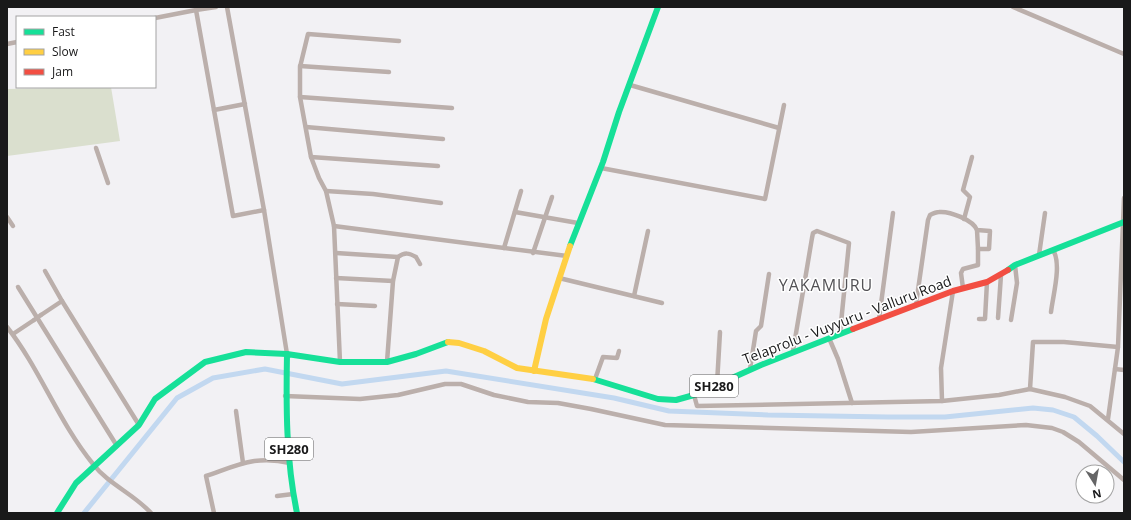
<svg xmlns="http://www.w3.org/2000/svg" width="1131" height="520" viewBox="0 0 1131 520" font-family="'Open Sans',sans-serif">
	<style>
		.green { fill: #dadfce }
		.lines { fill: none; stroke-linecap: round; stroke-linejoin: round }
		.canal { stroke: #c2d8f0; stroke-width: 5 }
		.street { stroke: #bbafab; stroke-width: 4.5 }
		.fast { stroke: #16e098; stroke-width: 6 }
		.slow { stroke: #ffcf43; stroke-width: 6 }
		.jam { stroke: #f24e42; stroke-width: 6 }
		.street-bridge { stroke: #bbafab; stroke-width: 4.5 }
		.labels { text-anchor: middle; stroke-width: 3; stroke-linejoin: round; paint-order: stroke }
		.shield { fill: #fff; stroke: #5e5e5f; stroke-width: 1 }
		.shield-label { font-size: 13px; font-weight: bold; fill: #19191a }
		.street-label { font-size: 14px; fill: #19191a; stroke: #fff }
		.quarter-label { font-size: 16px; letter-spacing: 1px; fill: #525155; stroke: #fff }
	</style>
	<rect width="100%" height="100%" fill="#f2f1f4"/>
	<polygon class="green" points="111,87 120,141 7,156 7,89"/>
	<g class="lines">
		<polyline class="canal" points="84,513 177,398 213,378 265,369 342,384 446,371 614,398 669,411 768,415 888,417 945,417 1033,408 1053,410 1074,417 1097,436 1124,462"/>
		<g class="street">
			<polyline points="216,7 196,10 233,216 264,210"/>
			<polyline points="227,7 264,210 287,354"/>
			<polyline points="1013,7 1124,54"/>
			<polyline points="155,18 196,10"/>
			<polyline points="7,44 17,42"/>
			<polyline points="300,66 389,72"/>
			<polyline points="630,85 779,128"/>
			<polyline points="300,97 452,108"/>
			<polyline points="214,110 245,104"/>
			<polyline points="306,127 443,139"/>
			<polyline points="96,148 108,183"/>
			<polyline points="311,157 438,166"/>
			<polyline points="601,168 765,199 784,105"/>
			<polyline points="326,191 373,194 441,203"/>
			<polyline points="515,212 578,223"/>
			<polyline points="7,217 13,226"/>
			<polyline points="964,219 970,197 963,190 972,157"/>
			<polyline points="334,226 567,256"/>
			<polyline points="977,230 978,249"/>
			<polyline points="504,248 521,191"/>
			<polyline points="336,253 398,257"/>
			<polyline points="533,253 552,197"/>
			<polyline points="1039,255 1045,213"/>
			<polyline points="45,271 62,301 139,425"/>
			<polyline points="336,278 393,281"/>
			<polyline points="559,278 662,303"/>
			<polyline points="18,287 117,446"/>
			<polyline points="634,296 648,231"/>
			<polyline points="337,304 375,306"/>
			<path d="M916,304L928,220L930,215C932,214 936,212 939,212C950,211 973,220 977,230L990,231L989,249H978V265L963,269L961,273L963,288"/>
			<path d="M1051,312C1053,295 1062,264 1053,250"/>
			<polyline points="41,315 62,301"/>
			<polyline points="998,318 1001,275"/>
			<polyline points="879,319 893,213"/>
			<polyline points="979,319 985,319 987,282"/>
			<polyline points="1011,320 1017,283 1015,265"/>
			<path d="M7,327C40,369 58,421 93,464C108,484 134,494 151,513"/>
			<polyline points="13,334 34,320"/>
			<polyline points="829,338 838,359 852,403"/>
			<polyline points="793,351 812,238 813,233 817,231 849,243 840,333"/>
			<polyline points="340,362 334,226 326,191 319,178 311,157 300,97 300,67 308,34 399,41"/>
			<path d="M387,362L393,281L398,257C405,252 409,253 416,257L420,264"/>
			<polyline points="750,369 756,331 761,326 769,274"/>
			<polyline points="1115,369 1124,370"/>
			<polyline points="595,379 603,357 617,358 619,351"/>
			<polyline points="717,384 720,332"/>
			<polyline points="1030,389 1033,342 1064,342 1118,347"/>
			<polyline points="694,395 697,406 942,401 999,395 1030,389 1065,397 1090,406 1124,434"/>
			<polyline points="285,396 360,399 398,395 445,384 461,384 494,395 528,402 558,403 591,409 665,425 911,432 1026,425 1052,428 1063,432 1079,442 1124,480"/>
			<polyline points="942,401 941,368 953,291"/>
			<polyline points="236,411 243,463"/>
			<polyline points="1108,419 1118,347 1124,198"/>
			<polyline points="277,496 293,494"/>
			<path d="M214,513L206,476C238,465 256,455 290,463"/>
		</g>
		<g class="fast">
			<polyline points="570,246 603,162 619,112 658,7"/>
			<polyline points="1008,270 1015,265 1124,222"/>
			<polyline points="593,379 658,399 676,400 694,395 761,365 853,329"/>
			<polyline points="57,513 76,483 139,425 155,399 205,362 246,352 287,354"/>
			<path d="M297,513C286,460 286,408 287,354L340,362H387L416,354L448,342"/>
		</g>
		<g class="slow">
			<polyline points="448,342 459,343 484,351 517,368 593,379"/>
			<polyline points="534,371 546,319 570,246"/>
		</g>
		<polyline class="jam" points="853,329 953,291 987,282 1008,270"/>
		<polyline class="street-bridge" points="34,320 41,315"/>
	</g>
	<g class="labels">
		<g class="shield">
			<rect x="690" y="375" width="48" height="22" rx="3"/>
			<rect x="265" y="438" width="48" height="22" rx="3"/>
		</g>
		<g class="shield-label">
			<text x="714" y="391">SH280</text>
			<text x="289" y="454">SH280</text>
		</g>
		<g class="street-label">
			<text transform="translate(847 320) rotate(-21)" y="5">Telaprolu - Vuyyuru - Valluru Road</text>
		</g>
		<g class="quarter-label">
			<text x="826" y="291">YAKAMURU</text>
		</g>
	</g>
	<rect width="1131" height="520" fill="none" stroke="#19191a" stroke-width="16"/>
	<rect x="16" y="16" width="140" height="72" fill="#ffffff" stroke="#a3a3a3"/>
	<rect x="24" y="29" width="20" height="6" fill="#16e098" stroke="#a3a3a3"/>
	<text x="52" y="36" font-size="12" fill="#19191a">Fast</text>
	<rect x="24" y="49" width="20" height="6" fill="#ffcf43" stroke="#a3a3a3"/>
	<text x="52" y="56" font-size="12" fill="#19191a">Slow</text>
	<rect x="24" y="69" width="20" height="6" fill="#f24e42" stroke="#a3a3a3"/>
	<text x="52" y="76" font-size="12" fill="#19191a">Jam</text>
	<g transform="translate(1095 484) rotate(169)"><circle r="19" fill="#ffffff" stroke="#a3a3a3"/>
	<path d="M0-3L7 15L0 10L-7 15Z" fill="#656566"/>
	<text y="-6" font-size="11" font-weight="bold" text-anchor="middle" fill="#19191a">N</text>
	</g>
</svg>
